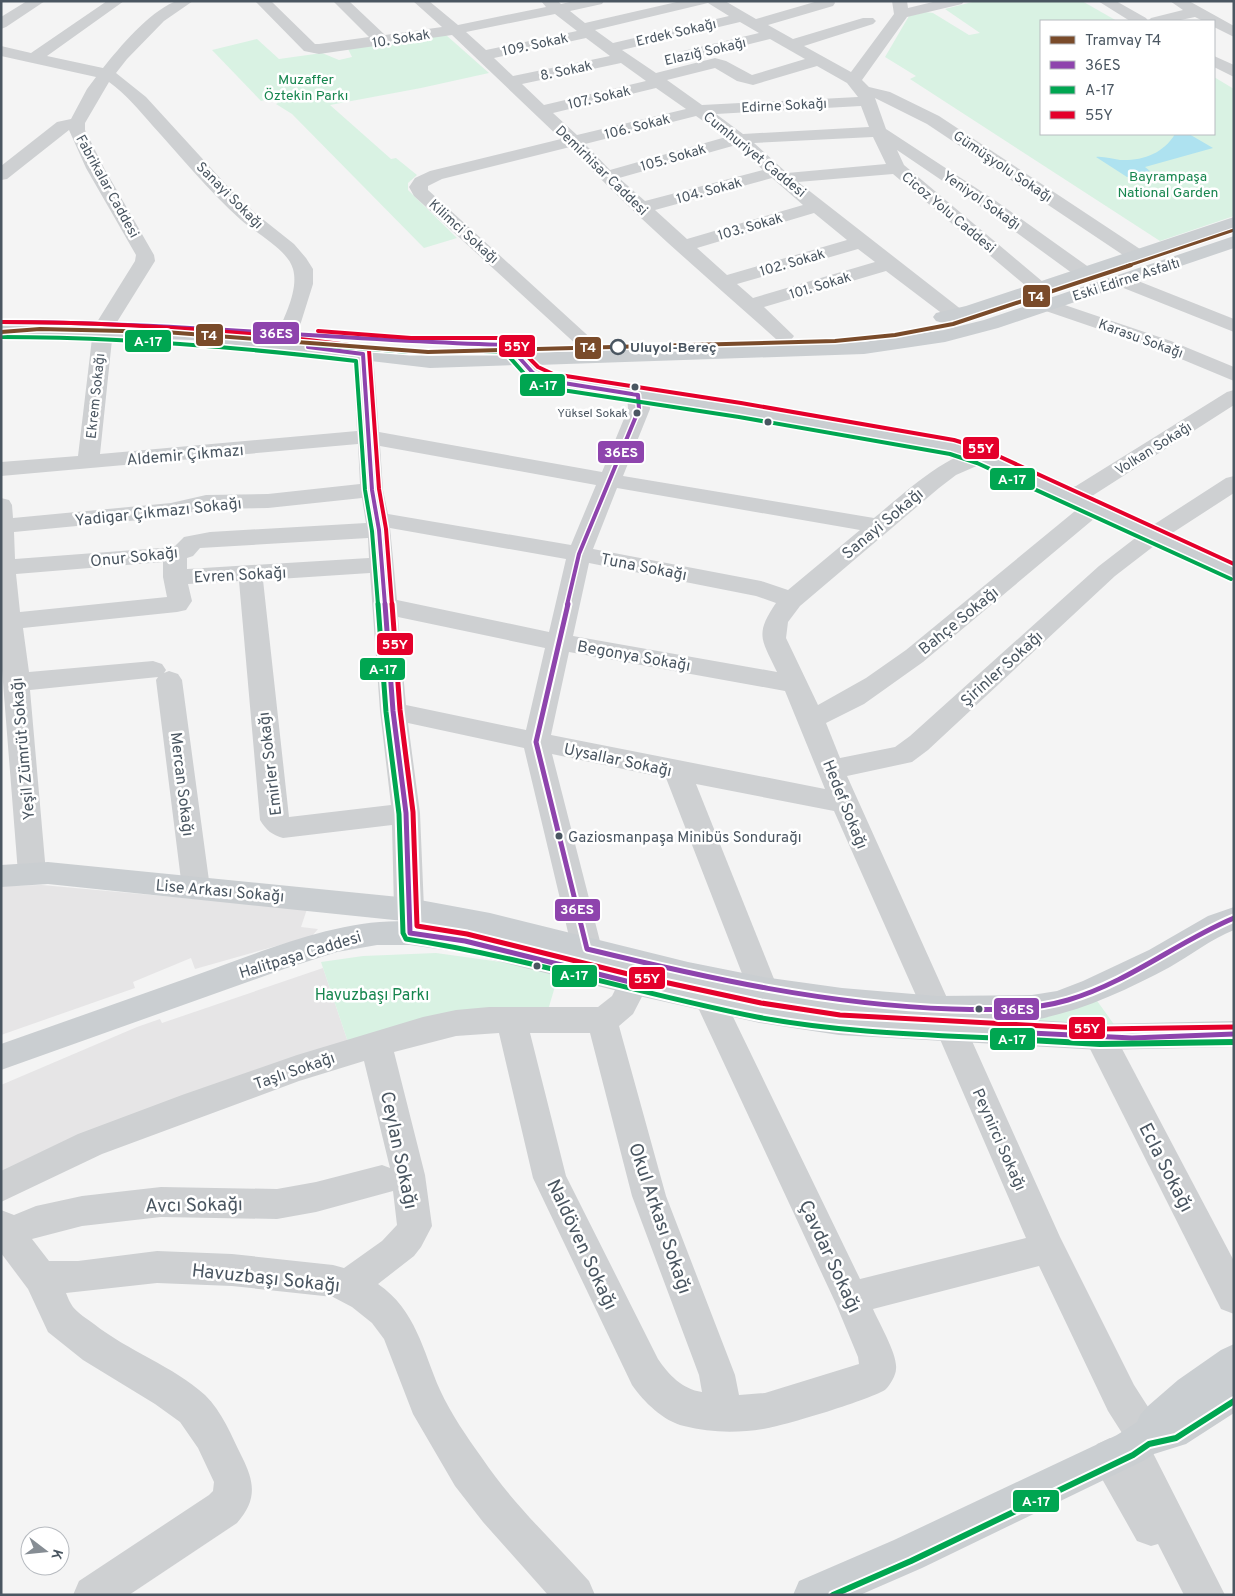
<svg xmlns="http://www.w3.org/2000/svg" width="1235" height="1596" viewBox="0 0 1235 1596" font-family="Overpass,sans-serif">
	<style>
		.education { fill: #e6e5e6 }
		.green { fill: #d9f2e3 }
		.water { fill: #aee2f0 }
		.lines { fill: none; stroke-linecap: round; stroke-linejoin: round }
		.minor { fill: #ced0d2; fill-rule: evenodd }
		.major { fill: #caced1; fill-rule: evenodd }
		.bus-1-far1-casing { stroke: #fff; stroke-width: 7 }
		.bus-1-casing { stroke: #fff; stroke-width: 9 }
		.bus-2-far2-casing { stroke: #fff; stroke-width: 7 }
		.bus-2-far1-casing { stroke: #fff; stroke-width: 9 }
		.bus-2-casing { stroke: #fff; stroke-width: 10 }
		.bus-3-far1-casing { stroke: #fff; stroke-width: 7 }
		.bus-3-casing { stroke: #fff; stroke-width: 9 }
		.bus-1-far1 { stroke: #8e44ad; stroke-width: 4 }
		.bus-1 { stroke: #8e44ad; stroke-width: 5 }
		.bus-2-far2 { stroke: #00a651; stroke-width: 4 }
		.bus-2-far1 { stroke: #00a651; stroke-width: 5 }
		.bus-2 { stroke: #00a651; stroke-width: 6 }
		.bus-3-far1 { stroke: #e4002b; stroke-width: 4 }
		.bus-3 { stroke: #e4002b; stroke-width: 5 }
		.tram-1-far1-casing { stroke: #fff; stroke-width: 5.5 }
		.tram-1-casing { stroke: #fff; stroke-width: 7 }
		.tram-1-far1 { stroke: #7a4b2a; stroke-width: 3 }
		.tram-1 { stroke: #7a4b2a; stroke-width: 4 }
		.stop-dot { fill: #fff; stroke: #4a5661; stroke-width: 2.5 }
		.bus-dot { fill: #4a5661; stroke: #fff; stroke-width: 2 }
		.labels { text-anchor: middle; stroke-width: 5; stroke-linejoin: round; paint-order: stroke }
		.far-bus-label { font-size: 12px; fill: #4a5661; stroke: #fff; text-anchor: end }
		.far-street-label { font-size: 14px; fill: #4a5661; stroke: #fff }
		.far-park-label { font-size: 14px; fill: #17864f; stroke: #fff }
		.far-stop-label { font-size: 14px; font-weight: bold; fill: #4a5661; stroke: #fff; text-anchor: start }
		.bus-label { font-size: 15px; fill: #4a5661; stroke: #fff; text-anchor: start }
		.street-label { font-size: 16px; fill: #4a5661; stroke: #fff }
		.park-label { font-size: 16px; fill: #17864f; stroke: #fff }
		.near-street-label { font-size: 19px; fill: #4a5661; stroke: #fff }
		.line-badge { stroke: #fff; stroke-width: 2 }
		.badge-label { font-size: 14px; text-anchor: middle; font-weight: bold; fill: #fff }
	</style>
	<rect width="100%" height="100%" fill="#f4f4f4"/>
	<g class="education">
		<polygon points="42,885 307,909 301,927 318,929 312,936 195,969 191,958 133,982 135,988 1,1035 1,886"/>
		<polygon points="323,968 348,1042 1,1178 1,1085 137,1027 160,1019 162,1023"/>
	</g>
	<g class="green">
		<polygon points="976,1 1082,1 1117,21 1041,21 1041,134 1214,134 1214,77 1234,89 1234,216 1160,241 910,79 916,76 885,57 909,16 925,12 933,13 969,35 980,33 945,9"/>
		<polygon points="446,35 489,73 421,88 330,105 391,159 396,158 417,175 408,183 408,190 457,238 424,248 292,114 276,104 278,103 273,98 261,101 212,50 257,39 279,59 322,53 339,60 352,57 348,49"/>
		<polygon points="436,953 529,966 559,973 548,1010 348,1042 321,962 363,956"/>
		<polygon points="1095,998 1118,1030 1011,1024"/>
	</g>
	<path class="water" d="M1175,134H1189L1213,148L1145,167L1150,171L1127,177L1096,157C1103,156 1112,159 1120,160C1142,161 1163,154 1175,134Z"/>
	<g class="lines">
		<g class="minor">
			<polygon points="27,1 45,1 6,27 1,29 1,17"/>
			<path d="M107,1H124L47,56L103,68C120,47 148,13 174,2C179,0 187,1 193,1L164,21L127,59L116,73L146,97L231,190L255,213L294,244L306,258L313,269V284L297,335L294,339L287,341L280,339L277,335C284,317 299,290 293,269C288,250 256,233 241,220C209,191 181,157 152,125C139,110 126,94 109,82L85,123V130L104,168L154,255L155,261L117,322L111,327L113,330L100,454L357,431L353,354L356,350L363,348L370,350L373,354L379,432L602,472L628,409L627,395L631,391L638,389L645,391L649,395L650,409L623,476L874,518C899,498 956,443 988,451L991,456L988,461L956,475L939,488L800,606L788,622L786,638L818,705L866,678L906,650L1086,502L1094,500L1102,502L1105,507L1102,512L923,662L864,704L826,723L840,758L895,747L910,736L1099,566L1147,529L1226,478L1234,476V493L1163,539L1115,576L928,750L912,762L847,776L952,1009L948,1018L937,1022L926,1018L834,811L696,784L778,989L774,998L763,1001L752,998L748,989L666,778L552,754L602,949L598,957L587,961L576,957L572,949L524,748L408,723L420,813L424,909L419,917L409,920L399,917L394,909L392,825L283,838C272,835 266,830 260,820L239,581L188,584L192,601L186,610L177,612L23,628L29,672L153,661L162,664L166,670L164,673L169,671L178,674L182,680L210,888L206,896L196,899L186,896L182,888L156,680L158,677L30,690L46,873L42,881L32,884L22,881L18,873L1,657V498L9,500L12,505L13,518L171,503L206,495L268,494L360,484L358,444L1,476V462L78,456L93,330L99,325L97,322L135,261L136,255L86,168L69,130L7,179L1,180V166L57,122L71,119L87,89L96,77L1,56V46L31,53ZM380,446L596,485L571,545L388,514L383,490ZM617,488L860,530L788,590L761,581L593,549ZM362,498L366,523L210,532L184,537L174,547L15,559L14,532L171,517L206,509L268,508ZM390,528L566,559L549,632L397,600ZM368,538L369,558L187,569V558L193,556L200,548ZM163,562V577L167,597L20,612L16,574ZM589,563L756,596L776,603C754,635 762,640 777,672L573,636ZM370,573L380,711L391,805L289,817L263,580ZM398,617L545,648L526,730L406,705ZM569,652L785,691L825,789L551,735Z"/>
			<path d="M255,1H271L315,44H319L369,37L333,1H349L385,35L442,27L413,1H429L458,25L546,7L541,1H558L561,4L574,1H604L602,4L570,11L585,23L681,1H725L756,19L818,1H834L835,3L833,6L768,25L793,39L863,18H873L876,21L873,24L804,46L851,72L894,14L892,1H907L908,8L937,1H964L962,4L907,17L862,80L869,87L890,92L939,116L1143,251L1145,255L1143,259L1136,261L1129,259L927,124L875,98L886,129L996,201L1090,268L1093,272L1090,276L1083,278L1076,276L984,209L897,150L904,165L1049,287L1046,291L1039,293L1032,291L893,174L798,182L962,310L965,314L962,318L955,320L948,318L886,271L764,307L794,336L791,340L784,342L777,340C707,277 635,217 570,147L442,179L428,186V190L596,343L593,347L586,349L579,347L414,196L409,187L415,178L430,171L561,139L452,35L319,54L304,51ZM708,3L729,16L613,43L595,30ZM555,14L577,31L486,50L466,32ZM740,22L759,33L683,51L681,54L683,57L689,59L770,39L805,59L752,75L726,61L715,58L656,73L622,50ZM586,38L610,56L513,76L494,58ZM621,63L646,81L544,105L522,84ZM817,66L847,83L858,97L702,105L667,80L715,68L737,81L753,85ZM656,88L686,109L577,135L553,113ZM861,106L869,127L743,134L716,114ZM696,116L726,137L610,170L585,144ZM873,137L886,164L787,173L754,143ZM736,145L763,170L645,201L619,178ZM772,178L803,205L687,239L655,210ZM814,213L847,240L727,275L697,248ZM858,249L875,262L753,298L737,284Z"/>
			<polygon points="1098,1 1116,1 1146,18 1148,21 1151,18 1183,10 1170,1 1189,1 1234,26 1234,37 1214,27 1214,21 1203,21 1195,17 1176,21 1130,21"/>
			<polygon points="1214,56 1234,65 1234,77 1214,67"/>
			<polygon points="1123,275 1234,319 1234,332 1116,285 1113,281 1116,277"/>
			<polygon points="1047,299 1171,341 1234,367 1234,381 1157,349 1040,309 1037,305 1040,301"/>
			<polygon points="1234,390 1234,405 1092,496 1070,503 1062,501 1059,496 1062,491 1076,486 1227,392"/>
			<path d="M634,971L645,974L649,983L633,1014L619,1026L666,1196L735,1375L739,1395L765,1393L859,1364L858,1357L836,1304L694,999L698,990L709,986L720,990L860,1279L1026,1238L936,1030L941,1021L952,1017L963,1021L1060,1237L1134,1385L1159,1424L1165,1437L1159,1450L1153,1453L1225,1595H1184L1158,1544L1151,1546L1137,1541L1097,1470L1091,1457L1097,1444L1110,1438L1114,1440L1117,1435L1122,1433L1108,1411L1039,1266L873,1309C879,1323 898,1355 896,1369C896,1375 890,1385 886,1389C876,1398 780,1427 763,1429C738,1433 710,1433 684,1426C663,1421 644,1402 632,1385L533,1178L499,1033L456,1036L394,1052L425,1175L432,1226L421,1247L414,1256L378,1284C416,1310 423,1351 440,1390C451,1414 467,1437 482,1458C512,1503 553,1541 589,1581L595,1595H548L483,1522L455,1486L413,1414L384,1339L372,1323L352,1307L333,1297L232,1286L157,1283L66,1293C68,1298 70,1303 73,1307C78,1313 87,1319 94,1324C128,1351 173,1366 205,1395C222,1411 232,1437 242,1457C255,1483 257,1500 237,1523L129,1595H73L79,1581L209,1495L213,1491L214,1482L198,1448L180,1422L155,1404L83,1360L48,1332L28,1289L1,1253V1210L14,1215L36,1206L82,1196L161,1187L277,1189L316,1182L382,1165L390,1168L364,1061L299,1081L102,1154L1,1202V1171L78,1134L182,1095L297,1055L423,1017L456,1010L489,1007H598L612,996L623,974ZM530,1033H590L632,1196L699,1375L702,1392C682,1389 669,1375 658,1359L566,1176ZM393,1191L397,1225L382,1241L344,1268L333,1265L232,1254L157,1251L78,1261H49L32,1239L82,1226L161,1217L277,1219L316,1212Z"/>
			<polygon points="1100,1024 1111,1028 1234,1261 1234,1314 1221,1309 1084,1037 1089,1028"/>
		</g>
		<g class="major">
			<polygon points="1234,217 1234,228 979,314 943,323 936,321 933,317 936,313 966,306"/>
			<path d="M1234,236V248L998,328L945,342L864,354L537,365L540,369L556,375L740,404L960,442L988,451L1234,563V580L972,461L948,453L740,416L551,387L526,377L516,365L430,368L192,340L84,336H1V324H84L192,328L430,356L507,353L510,349C517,347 522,346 527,353L864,342L944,330L984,320Z"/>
			<path d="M48,862L409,898L490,913L688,962L763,977L842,988L937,996L1032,995L1057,991L1083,981L1149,950L1208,916L1234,907V930C1211,939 1191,955 1170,967C1127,990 1082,1011 1034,1020L1100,1024L1234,1021V1047L1100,1050L839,1035L760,1023L634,995L465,953L410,945H377L337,952L284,969L1,1070V1044C67,1021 133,997 199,974C268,950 350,913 423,923L48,884L1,887V865Z"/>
			<polygon points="1234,1344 1234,1413 1186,1444 1154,1454 1143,1461 922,1568 860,1595 793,1595 799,1581 894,1540 1117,1435 1137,1422 1140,1415 1148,1406 1178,1380 1221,1350"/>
		</g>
		<g class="bus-1-far1-casing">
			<g id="bus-1-far1">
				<path d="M1,322C170,322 339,340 508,345L533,373L551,381L638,395L639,409L579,554L567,605"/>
				<polyline points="308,347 363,354 372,490 379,530 385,605"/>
			</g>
		</g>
		<g class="bus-1-casing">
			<g id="bus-1">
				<polyline points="385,604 393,711 406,813 410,933 465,941 630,982"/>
				<path d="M568,604L536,742L587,949C707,978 828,1005 952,1009C991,1010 1030,1011 1068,1000C1129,982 1177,942 1234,918"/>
				<polyline points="1009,1032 1132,1038 1234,1034"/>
			</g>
		</g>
		<g class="bus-2-far2-casing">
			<g id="bus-2-far2">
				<path d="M1,337C120,337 238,347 356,361L365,490L372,531L378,605"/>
				<polyline points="316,345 410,352 505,352 529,379 549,388 739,417 950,454 977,463 1231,579"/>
			</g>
		</g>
		<g class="bus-2-far1-casing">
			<path id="bus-2-far1" d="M378,604L386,712L399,814L403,933L406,939C524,957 639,994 757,1017C847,1034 940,1035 1032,1040"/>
		</g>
		<g class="bus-2-casing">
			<g id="bus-2">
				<polyline points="1010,1039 1100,1044 1234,1042"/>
				<polyline points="833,1595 911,1561 1133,1455 1149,1444 1176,1438 1234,1401"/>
			</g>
		</g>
		<g class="bus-3-far1-casing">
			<g id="bus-3-far1">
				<path d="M1,322C123,322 244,331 365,347L369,350L379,489L386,529L392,605"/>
				<polyline points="318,331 411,338 509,338 538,367 553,374 741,403 954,440 983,449 1234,564"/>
			</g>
		</g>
		<g class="bus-3-casing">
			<polyline id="bus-3" points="392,604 400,710 413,812 417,926 467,934 636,976 761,1003 840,1015 1100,1029 1234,1027"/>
		</g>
		<use href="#bus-1-far1" class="bus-1-far1"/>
		<use href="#bus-1" class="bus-1"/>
		<use href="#bus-2-far2" class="bus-2-far2"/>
		<use href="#bus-2-far1" class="bus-2-far1"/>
		<use href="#bus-2" class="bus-2"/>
		<use href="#bus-3-far1" class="bus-3-far1"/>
		<use href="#bus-3" class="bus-3"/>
		<g class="tram-1-far1-casing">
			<polyline id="tram-1-far1" points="1127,266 1234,230"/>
		</g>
		<g class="tram-1-casing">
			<polyline id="tram-1" points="1,332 40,329 165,332 428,352 835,341 895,335 953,324 1131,265"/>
		</g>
		<use href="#tram-1-far1" class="tram-1-far1"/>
		<use href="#tram-1" class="tram-1"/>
	</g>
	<circle class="stop-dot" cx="618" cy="347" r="7"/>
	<g class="bus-dot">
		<circle cx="635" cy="387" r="4.5"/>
		<circle cx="637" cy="413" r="4.5"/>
		<circle cx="768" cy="422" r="4.5"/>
		<circle cx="559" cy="836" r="4.5"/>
		<circle cx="537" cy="966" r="4.5"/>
		<circle cx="979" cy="1009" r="4.5"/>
	</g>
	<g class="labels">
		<g class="far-bus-label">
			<text x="628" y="417">Yüksel Sokak</text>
		</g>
		<g class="far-street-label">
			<text transform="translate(676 32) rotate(-13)" y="5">Erdek Sokağı</text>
			<text transform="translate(401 38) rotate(-9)" y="5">10. Sokak</text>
			<text transform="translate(535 44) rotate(-12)" y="5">109. Sokak</text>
			<text transform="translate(705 51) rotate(-13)" y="5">Elazığ Sokağı</text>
			<text transform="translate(566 70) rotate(-12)" y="5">8. Sokak</text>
			<text transform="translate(599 97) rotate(-13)" y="5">107. Sokak</text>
			<text transform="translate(784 105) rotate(-3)" y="5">Edirne Sokağı</text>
			<text transform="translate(637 126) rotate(-14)" y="5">106. Sokak</text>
			<text transform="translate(755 154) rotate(39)" y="5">Cumhuriyet Caddesi</text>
			<text transform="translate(673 157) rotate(-16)" y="5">105. Sokak</text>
			<text transform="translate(1003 166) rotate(34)" y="5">Gümüşyolu Sokağı</text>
			<text transform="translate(602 170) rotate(44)" y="5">Demirhisar Caddesi</text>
			<text transform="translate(108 186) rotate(61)" y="5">Fabrikalar Caddesi</text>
			<text transform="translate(709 190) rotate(-15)" y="5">104. Sokak</text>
			<text transform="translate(230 195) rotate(45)" y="5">Sanayi Sokağı</text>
			<text transform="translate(982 200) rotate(35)" y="5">Yeniyol Sokağı</text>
			<text transform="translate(949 212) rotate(40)" y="5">Cicoz Yolu Caddesi</text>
			<text transform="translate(750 226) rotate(-16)" y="5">103. Sokak</text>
			<text transform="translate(464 231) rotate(42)" y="5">Kilimci Sokağı</text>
			<text transform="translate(792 262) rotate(-16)" y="5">102. Sokak</text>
			<text transform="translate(1126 279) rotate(-18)" y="5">Eski Edirne Asfaltı</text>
			<text transform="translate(820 285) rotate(-17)" y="5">101. Sokak</text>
			<text transform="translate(1141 338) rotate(20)" y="5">Karasu Sokağı</text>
			<text transform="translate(95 396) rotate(-84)" y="5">Ekrem Sokağı</text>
			<text transform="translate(1153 448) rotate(-32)" y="5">Volkan Sokağı</text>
		</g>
		<g class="far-park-label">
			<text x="306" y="84">Muzaffer<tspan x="306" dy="16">Öztekin Parkı</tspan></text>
			<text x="1168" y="181">Bayrampaşa<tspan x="1168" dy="16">National Garden</tspan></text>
		</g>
		<g class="far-stop-label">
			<text x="630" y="352">Uluyol-Bereç</text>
		</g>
		<g class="bus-label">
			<text x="568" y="842">Gaziosmanpaşa Minibüs Sondurağı</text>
		</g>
		<g class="street-label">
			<text transform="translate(185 454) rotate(-5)" y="6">Aldemir Çıkmazı</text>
			<text transform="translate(158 511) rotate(-6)" y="6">Yadigar Çıkmazı Sokağı</text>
			<text transform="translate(882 523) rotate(-40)" y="6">Sanayi Sokağı</text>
			<text transform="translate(134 556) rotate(-6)" y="6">Onur Sokağı</text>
			<text transform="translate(644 566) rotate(11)" y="6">Tuna Sokağı</text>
			<text transform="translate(240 574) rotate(-3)" y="6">Evren Sokağı</text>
			<text transform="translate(958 620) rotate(-39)" y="6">Bahçe Sokağı</text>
			<text transform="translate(634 655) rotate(10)" y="6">Begonya Sokağı</text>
			<text transform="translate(1001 668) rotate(-42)" y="6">Şirinler Sokağı</text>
			<text transform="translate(22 749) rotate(-95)" y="6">Yeşil Zümrüt Sokağı</text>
			<text transform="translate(618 759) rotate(12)" y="6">Uysallar Sokağı</text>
			<text transform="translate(269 764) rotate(-97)" y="6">Emirler Sokağı</text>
			<text transform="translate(183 784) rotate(83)" y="6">Mercan Sokağı</text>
			<text transform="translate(846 804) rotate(68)" y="6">Hedef Sokağı</text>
			<text transform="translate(220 890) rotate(5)" y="6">Lise Arkası Sokağı</text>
			<text transform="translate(300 954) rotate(-17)" y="6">Halitpaşa Caddesi</text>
			<text transform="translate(294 1070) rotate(-19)" y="6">Taşlı Sokağı</text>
			<text transform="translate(1000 1139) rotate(66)" y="6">Peynirci Sokağı</text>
		</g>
		<g class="park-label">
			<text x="372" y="1000">Havuzbaşı Parkı</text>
		</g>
		<g class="near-street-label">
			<text transform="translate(400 1150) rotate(78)" y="7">Ceylan Sokağı</text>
			<text transform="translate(1167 1167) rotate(63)" y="7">Ecla Sokağı</text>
			<text transform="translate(194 1204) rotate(-1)" y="7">Avcı Sokağı</text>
			<text transform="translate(661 1218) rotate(71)" y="7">Okul Arkası Sokağı</text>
			<text transform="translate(583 1244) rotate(65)" y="7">Naldöven Sokağı</text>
			<text transform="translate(831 1256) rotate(65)" y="7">Çavdar Sokağı</text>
			<text transform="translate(266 1277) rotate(6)" y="7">Havuzbaşı Sokağı</text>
		</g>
	</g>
	<g class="line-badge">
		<rect x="1022" y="284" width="29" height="24" rx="5" fill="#7a4b2a"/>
		<rect x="252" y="321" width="48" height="24" rx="5" fill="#8e44ad"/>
		<rect x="195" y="323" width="29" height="24" rx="5" fill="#7a4b2a"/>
		<rect x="124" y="329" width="48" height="24" rx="5" fill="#00a651"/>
		<rect x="498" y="334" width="38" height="24" rx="5" fill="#e4002b"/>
		<rect x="574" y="336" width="28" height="24" rx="5" fill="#7a4b2a"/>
		<rect x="519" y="373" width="47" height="24" rx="5" fill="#00a651"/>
		<rect x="962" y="436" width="38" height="24" rx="5" fill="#e4002b"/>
		<rect x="597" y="440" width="48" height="24" rx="5" fill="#8e44ad"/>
		<rect x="989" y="467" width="47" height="24" rx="5" fill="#00a651"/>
		<rect x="376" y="632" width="38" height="24" rx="5" fill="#e4002b"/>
		<rect x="359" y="657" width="47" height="24" rx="5" fill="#00a651"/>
		<rect x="554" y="898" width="47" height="24" rx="5" fill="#8e44ad"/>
		<rect x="551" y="964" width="47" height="24" rx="5" fill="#00a651"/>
		<rect x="628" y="966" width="38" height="24" rx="5" fill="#e4002b"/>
		<rect x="993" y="997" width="47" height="24" rx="5" fill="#8e44ad"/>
		<rect x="1068" y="1016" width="38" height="24" rx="5" fill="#e4002b"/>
		<rect x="989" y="1027" width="47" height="24" rx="5" fill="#00a651"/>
		<rect x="1012" y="1489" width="48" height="24" rx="5" fill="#00a651"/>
	</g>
	<g class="badge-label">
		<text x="1036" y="301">T4</text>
		<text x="276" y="338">36ES</text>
		<text x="209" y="340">T4</text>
		<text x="148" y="346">A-17</text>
		<text x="517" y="351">55Y</text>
		<text x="588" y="352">T4</text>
		<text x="543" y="390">A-17</text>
		<text x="981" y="453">55Y</text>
		<text x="621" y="457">36ES</text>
		<text x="1012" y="484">A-17</text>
		<text x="395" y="649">55Y</text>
		<text x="383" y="674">A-17</text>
		<text x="577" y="914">36ES</text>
		<text x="574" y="980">A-17</text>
		<text x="647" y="983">55Y</text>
		<text x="1017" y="1014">36ES</text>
		<text x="1087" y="1033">55Y</text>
		<text x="1012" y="1044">A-17</text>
		<text x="1036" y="1506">A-17</text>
	</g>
	<rect width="1235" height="1596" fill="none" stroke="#4a5661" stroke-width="5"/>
	<rect x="1040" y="20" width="175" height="115" fill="#ffffff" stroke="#b7bbc0"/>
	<rect x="1050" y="36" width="25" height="8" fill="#7a4b2a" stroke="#b7bbc0"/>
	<text x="1085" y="45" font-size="15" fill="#4a5661">Tramvay T4</text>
	<rect x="1050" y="61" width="25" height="8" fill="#8e44ad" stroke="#b7bbc0"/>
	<text x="1085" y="70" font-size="15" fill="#4a5661">36ES</text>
	<rect x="1050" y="86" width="25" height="8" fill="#00a651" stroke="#b7bbc0"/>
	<text x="1085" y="95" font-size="15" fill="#4a5661">A-17</text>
	<rect x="1050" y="111" width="25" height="8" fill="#e4002b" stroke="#b7bbc0"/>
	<text x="1085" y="120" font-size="15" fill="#4a5661">55Y</text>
	<g transform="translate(45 1551) rotate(106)"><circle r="24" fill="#ffffff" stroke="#b7bbc0"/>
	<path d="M0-4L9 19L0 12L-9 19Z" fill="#868d94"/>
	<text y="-8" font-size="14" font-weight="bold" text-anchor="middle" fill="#4a5661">K</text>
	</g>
</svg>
